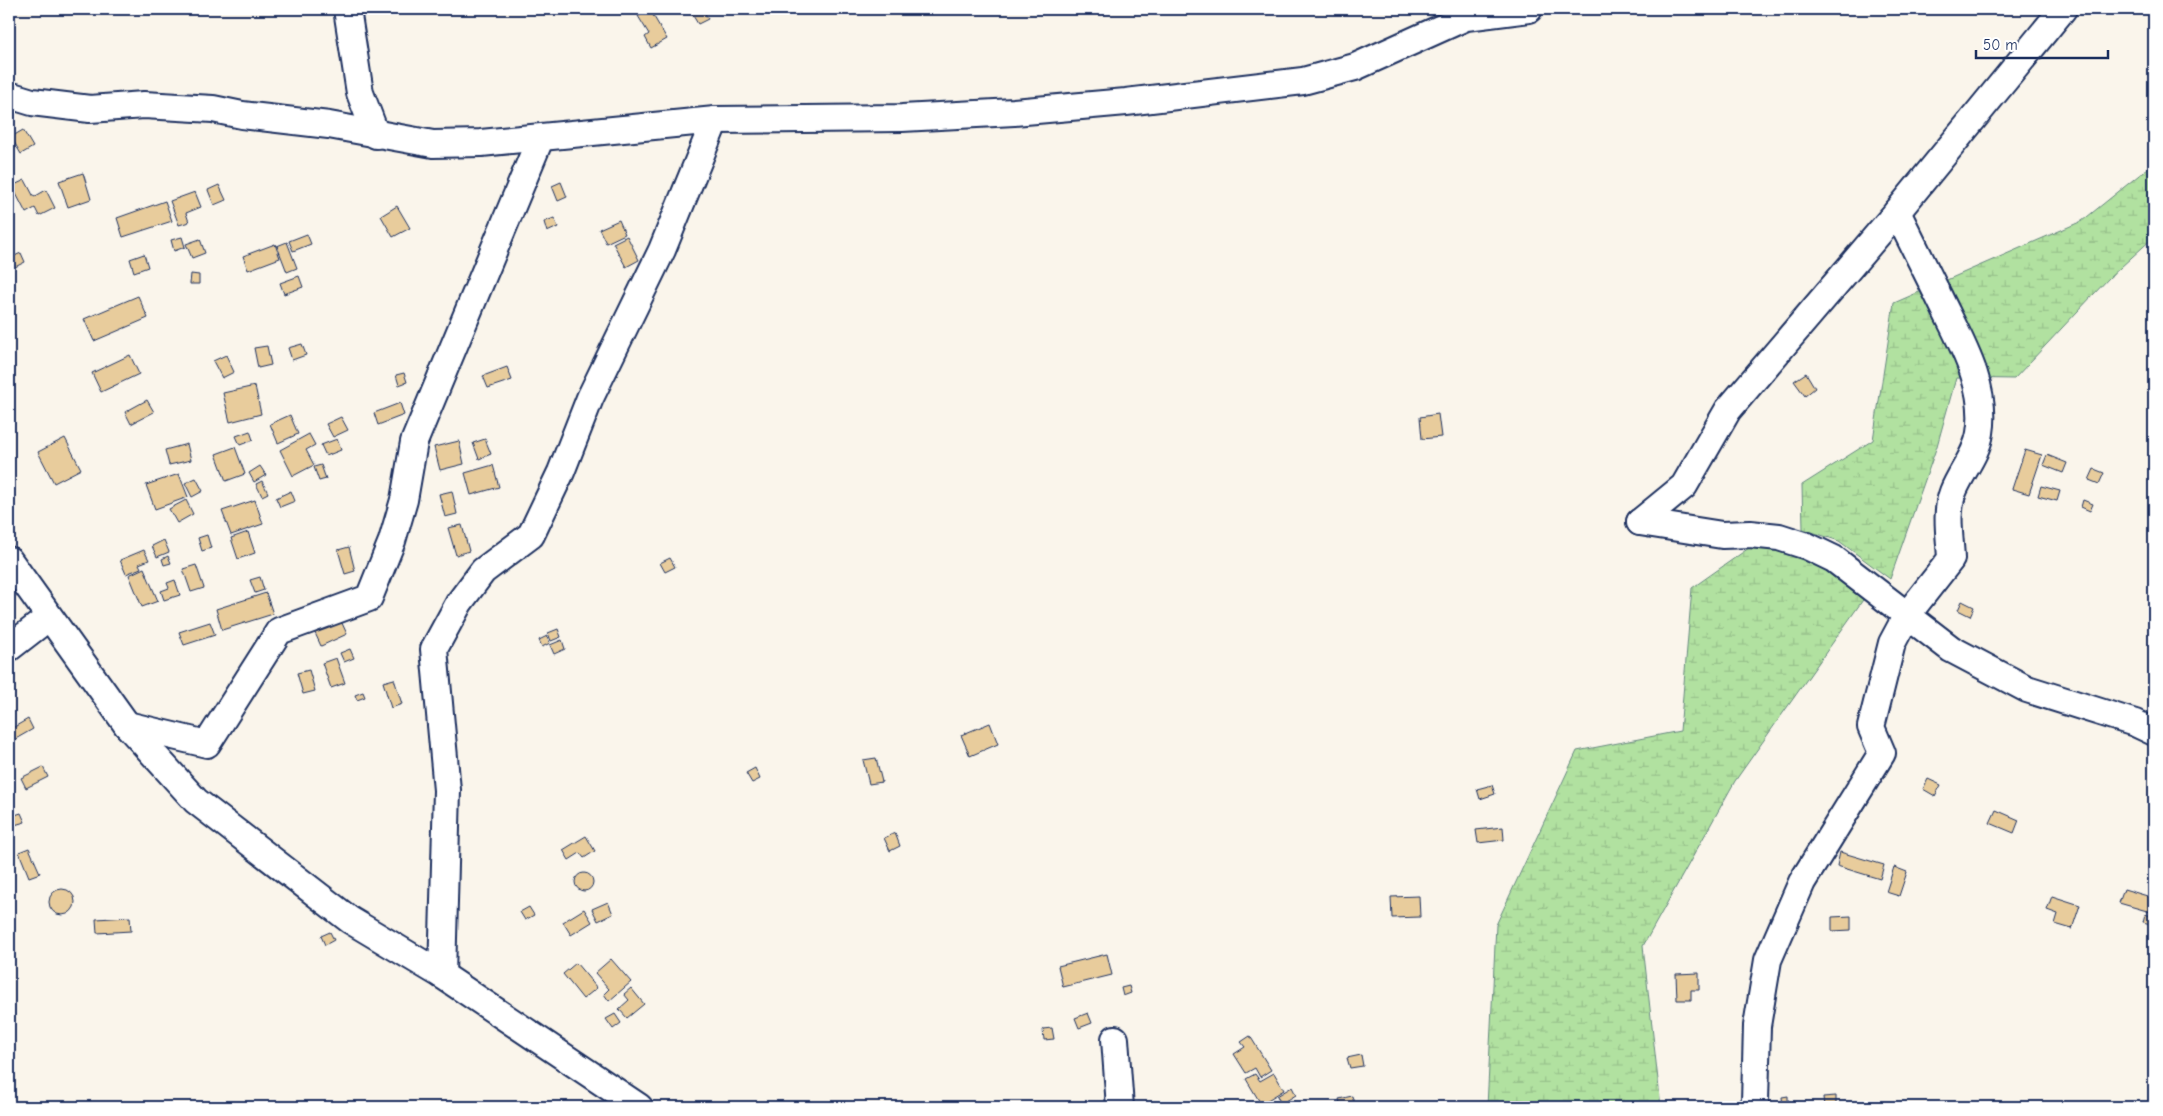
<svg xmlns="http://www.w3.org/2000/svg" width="2163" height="1116" viewBox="0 0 2163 1116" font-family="'Comic Neue',sans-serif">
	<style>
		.wetland { fill: url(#wetland-marsh); stroke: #66887f }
		.building { fill: #e8cc9c; stroke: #1b2f5e }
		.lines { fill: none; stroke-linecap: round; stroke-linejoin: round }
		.minor-casing { stroke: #1b2f5e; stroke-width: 30 }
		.minor { stroke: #fff; stroke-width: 26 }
	</style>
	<defs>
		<pattern id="wetland-marsh" width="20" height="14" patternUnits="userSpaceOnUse" patternTransform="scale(1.25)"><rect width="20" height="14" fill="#b1e1a0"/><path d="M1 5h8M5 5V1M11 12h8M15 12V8" fill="none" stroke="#98c18c"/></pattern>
	</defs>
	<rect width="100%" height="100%" fill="#faf5eb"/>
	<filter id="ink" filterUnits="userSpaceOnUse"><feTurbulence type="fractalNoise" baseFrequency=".02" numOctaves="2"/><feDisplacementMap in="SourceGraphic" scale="10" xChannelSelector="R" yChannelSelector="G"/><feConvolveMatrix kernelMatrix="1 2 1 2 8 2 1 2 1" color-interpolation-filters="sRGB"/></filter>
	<g filter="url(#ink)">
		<g class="wetland">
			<polygon points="2154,163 2154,237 2109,278 2014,379 1956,378 1937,446 1890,579 1839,541 1803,529 1802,485 1873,440 1894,303 2082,221"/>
			<polygon points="1756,543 1819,558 1865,597 1735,781 1643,946 1661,1107 1487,1107 1496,925 1577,751 1680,731 1692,588"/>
		</g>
		<g class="building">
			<polygon points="689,9 703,9 708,19 698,24"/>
			<polygon points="650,10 667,39 651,48 645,37 649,34 638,16"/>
			<polygon points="23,130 33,147 21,154 11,137"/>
			<polygon points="83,173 91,199 68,207 59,181"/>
			<polygon points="25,180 34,197 46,190 55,208 39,216 35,208 26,213 12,186"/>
			<polygon points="561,182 567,197 558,201 552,186"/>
			<polygon points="219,185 226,200 214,205 208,190"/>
			<polygon points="195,192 201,207 186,213 189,222 179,225 170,201"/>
			<polygon points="165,201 172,221 123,237 117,218"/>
			<polygon points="397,206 410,228 393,237 381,216"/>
			<polygon points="554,218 558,227 547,232 544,222"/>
			<polygon points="619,220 625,234 606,243 599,229"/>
			<polygon points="307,234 311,244 293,251 289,241"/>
			<polygon points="627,236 639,260 626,267 613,243"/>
			<polygon points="182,237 185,247 174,251 171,240"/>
			<polygon points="200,239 205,253 192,258 186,244"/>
			<polygon points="287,242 297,268 287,272 277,246"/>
			<polygon points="275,244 280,258 248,270 243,256"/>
			<polygon points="21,253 25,262 15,267 10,258"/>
			<polygon points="144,254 148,267 134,272 130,259"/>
			<polygon points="191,274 199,275 199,284 190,284"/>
			<polygon points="299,276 303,287 284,294 280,283"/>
			<polygon points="138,296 148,318 94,341 84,319"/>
			<polygon points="302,344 306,355 292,360 288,348"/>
			<polygon points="267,346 271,365 258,368 254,348"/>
			<polygon points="130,355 139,374 101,392 92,373"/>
			<polygon points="226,355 234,372 222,378 213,361"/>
			<polygon points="507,367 512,380 488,388 483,376"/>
			<polygon points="404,373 407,382 399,385 396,375"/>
			<polygon points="1806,373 1815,388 1805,396 1794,381"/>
			<polygon points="255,386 261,414 230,422 223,393"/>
			<polygon points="147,400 154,412 131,424 125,412"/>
			<polygon points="400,403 404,415 378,425 374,413"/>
			<polygon points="1438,414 1441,437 1422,439 1420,417"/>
			<polygon points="290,415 298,434 278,443 270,424"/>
			<polygon points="341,417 348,430 333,437 326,424"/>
			<polygon points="250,431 253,440 240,445 236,436"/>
			<polygon points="309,434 315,445 306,450 314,465 293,476 280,450"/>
			<polygon points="65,438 81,469 54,483 38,452"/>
			<polygon points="337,439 341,450 326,456 321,445"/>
			<polygon points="485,439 491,454 479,459 473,443"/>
			<polygon points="459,441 464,464 440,470 434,447"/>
			<polygon points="187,444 191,460 169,465 165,450"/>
			<polygon points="235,447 245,474 226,481 216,454"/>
			<polygon points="2025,450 2042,455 2029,494 2012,489"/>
			<polygon points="2047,455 2067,463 2063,473 2043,465"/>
			<polygon points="321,465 326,479 319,481 314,467"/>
			<polygon points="493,465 499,487 471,495 465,473"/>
			<polygon points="260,466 266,475 254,482 249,473"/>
			<polygon points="2094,469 2104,473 2099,484 2089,480"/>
			<polygon points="179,474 188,497 155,509 146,485"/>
			<polygon points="196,478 203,491 192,497 185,483"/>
			<polygon points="262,481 268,493 262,496 256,484"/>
			<polygon points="2041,486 2060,491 2057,501 2038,496"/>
			<polygon points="291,491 295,501 280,507 276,498"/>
			<polygon points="452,491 457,514 445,517 439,494"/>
			<polygon points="186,500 193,514 177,523 169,509"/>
			<polygon points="255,500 263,524 231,535 222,511"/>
			<polygon points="2083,500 2093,504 2090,511 2081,507"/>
			<polygon points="462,525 469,551 456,555 448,528"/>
			<polygon points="248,532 255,553 238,559 231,538"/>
			<polygon points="207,535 211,548 202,551 198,538"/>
			<polygon points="164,540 169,552 157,557 152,546"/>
			<polygon points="349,547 355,571 345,574 338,550"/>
			<polygon points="144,550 149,560 139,564 141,568 126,574 120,560"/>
			<polygon points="168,556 171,563 164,565 162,559"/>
			<polygon points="670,558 675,567 665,572 660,563"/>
			<polygon points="196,565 204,588 191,592 183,569"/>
			<polygon points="144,568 158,601 142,607 129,575"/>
			<polygon points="260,577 264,590 255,593 250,580"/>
			<polygon points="175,580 180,595 164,600 161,591 169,588 167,583"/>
			<polygon points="266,593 273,614 222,630 216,609"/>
			<polygon points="1962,601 1974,607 1970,616 1958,610"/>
			<polygon points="341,621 347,634 321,646 315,633"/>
			<polygon points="210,622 215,635 184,645 179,632"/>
			<polygon points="558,629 561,637 551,641 548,633"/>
			<polygon points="547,636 550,643 542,647 539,640"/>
			<polygon points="562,640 565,649 554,654 550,645"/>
			<polygon points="350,649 354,658 344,662 340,653"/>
			<polygon points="336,658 345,683 331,688 322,663"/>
			<polygon points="309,670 315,691 303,694 297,673"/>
			<polygon points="394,679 402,704 391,708 383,682"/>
			<polygon points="363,692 365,697 357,700 355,695"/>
			<polygon points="28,719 33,729 12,741 9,730"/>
			<polygon points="990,723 998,744 970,756 961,735"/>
			<polygon points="876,758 882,782 869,784 863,760"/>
			<polygon points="43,767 48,777 26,788 21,778"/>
			<polygon points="755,768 760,779 752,783 746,773"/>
			<polygon points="1928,779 1941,785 1935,796 1923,789"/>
			<polygon points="1492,785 1495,794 1480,799 1477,789"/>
			<polygon points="1996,810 2019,820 2014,833 1990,823"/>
			<polygon points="21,813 25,822 11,826 9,817"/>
			<polygon points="1503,827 1504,840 1478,843 1476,830"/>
			<polygon points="895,833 900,846 890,851 884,838"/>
			<polygon points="586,836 595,851 584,858 580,853 569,860 563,850"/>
			<polygon points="29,848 40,873 29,877 19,852"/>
			<polygon points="1840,852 1884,865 1880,879 1837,866"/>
			<polygon points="1894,867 1907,872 1899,896 1886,892"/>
			<circle cx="584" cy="882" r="9"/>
			<polygon points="2124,889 2154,898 2154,913 2119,903"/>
			<circle cx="62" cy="902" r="13"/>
			<polygon points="1419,896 1420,917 1392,918 1391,897"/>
			<polygon points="2052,896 2080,905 2072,929 2055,924 2058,914 2047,910"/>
			<polygon points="608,902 613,914 598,921 592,909"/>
			<polygon points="529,907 534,915 525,920 520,912"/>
			<polygon points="584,909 592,922 571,935 563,922"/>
			<polygon points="2145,914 2154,917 2154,925 2143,922"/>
			<polygon points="1851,916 1851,930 1832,931 1832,917"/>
			<polygon points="130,917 131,931 97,933 96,919"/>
			<polygon points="330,932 334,940 325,945 321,936"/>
			<polygon points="1107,954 1112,975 1063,987 1058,966"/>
			<polygon points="611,959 631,982 609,1001 604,994 609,989 595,973"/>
			<polygon points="576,963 597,988 583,999 563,974"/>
			<polygon points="1699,973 1699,990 1691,990 1691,1000 1677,1000 1676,974"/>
			<polygon points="1129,986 1131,993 1123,996 1121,988"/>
			<polygon points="631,988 644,1004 627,1018 619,1009 629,1000 624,994"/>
			<polygon points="1088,1013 1092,1023 1079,1028 1075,1018"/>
			<polygon points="615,1014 621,1023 613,1029 606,1019"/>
			<polygon points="1052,1028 1054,1039 1044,1040 1043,1029"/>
			<polygon points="1250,1036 1271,1070 1260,1077 1255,1068 1246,1073 1234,1054 1245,1047 1241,1042"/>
			<polygon points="1361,1055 1363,1066 1350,1068 1347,1058"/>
			<polygon points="1274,1073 1284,1090 1261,1104 1246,1079 1255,1074 1260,1081"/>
			<polygon points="1292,1087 1296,1095 1281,1104 1277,1096"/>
			<polygon points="1352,1096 1355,1107 1341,1107 1339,1099"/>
			<polygon points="1788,1096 1788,1107 1783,1107 1782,1097"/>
			<polygon points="1836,1096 1836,1107 1824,1107 1823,1097"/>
		</g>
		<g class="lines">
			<g class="minor-casing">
				<g id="minor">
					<polyline points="347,9 360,93 376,135"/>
					<polyline points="9,95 32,102 90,109 144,105 213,109 242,115 329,125 433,144 481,143 715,120 902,118 1014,112 1126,102 1303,81 1355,67 1466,17 1529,9"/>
					<polyline points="1640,522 1684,486 1728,410 1897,212 2063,9"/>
					<polyline points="1640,522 1722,535 1750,534 1779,537 1807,546 1834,559 1951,649 2027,689 2135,723 2154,732"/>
					<polyline points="9,560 127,725 196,801 350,920 442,975 639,1107"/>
					<polyline points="9,648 49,617"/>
					<polyline points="127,725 207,744 279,631 369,598 392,541 404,500 414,442 540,139"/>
					<polyline points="442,975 447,790 434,649 459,603 483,571 531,535 561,472 590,398 662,250 715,120"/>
					<polyline points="1115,1039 1120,1107"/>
					<path d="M1752,1107L1755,1102L1757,1026L1768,960L1802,882L1882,753L1871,727L1892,643L1907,615L1951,559C1950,536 1945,513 1953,492C1961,472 1977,454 1980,433C1988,385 1959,339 1939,297C1925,269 1911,240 1897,212"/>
				</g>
			</g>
			<use href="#minor" class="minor"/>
		</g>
	</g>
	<rect width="2163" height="1116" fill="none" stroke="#fff" stroke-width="30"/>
	<rect x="15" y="15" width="2133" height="1086" fill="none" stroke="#1b2f5e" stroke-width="2" filter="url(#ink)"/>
	<path d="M1976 50v8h132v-8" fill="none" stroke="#1b2f5e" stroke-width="2.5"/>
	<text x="1983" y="50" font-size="15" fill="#1b2f5e" stroke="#ffffff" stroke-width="4" paint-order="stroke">50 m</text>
</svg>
